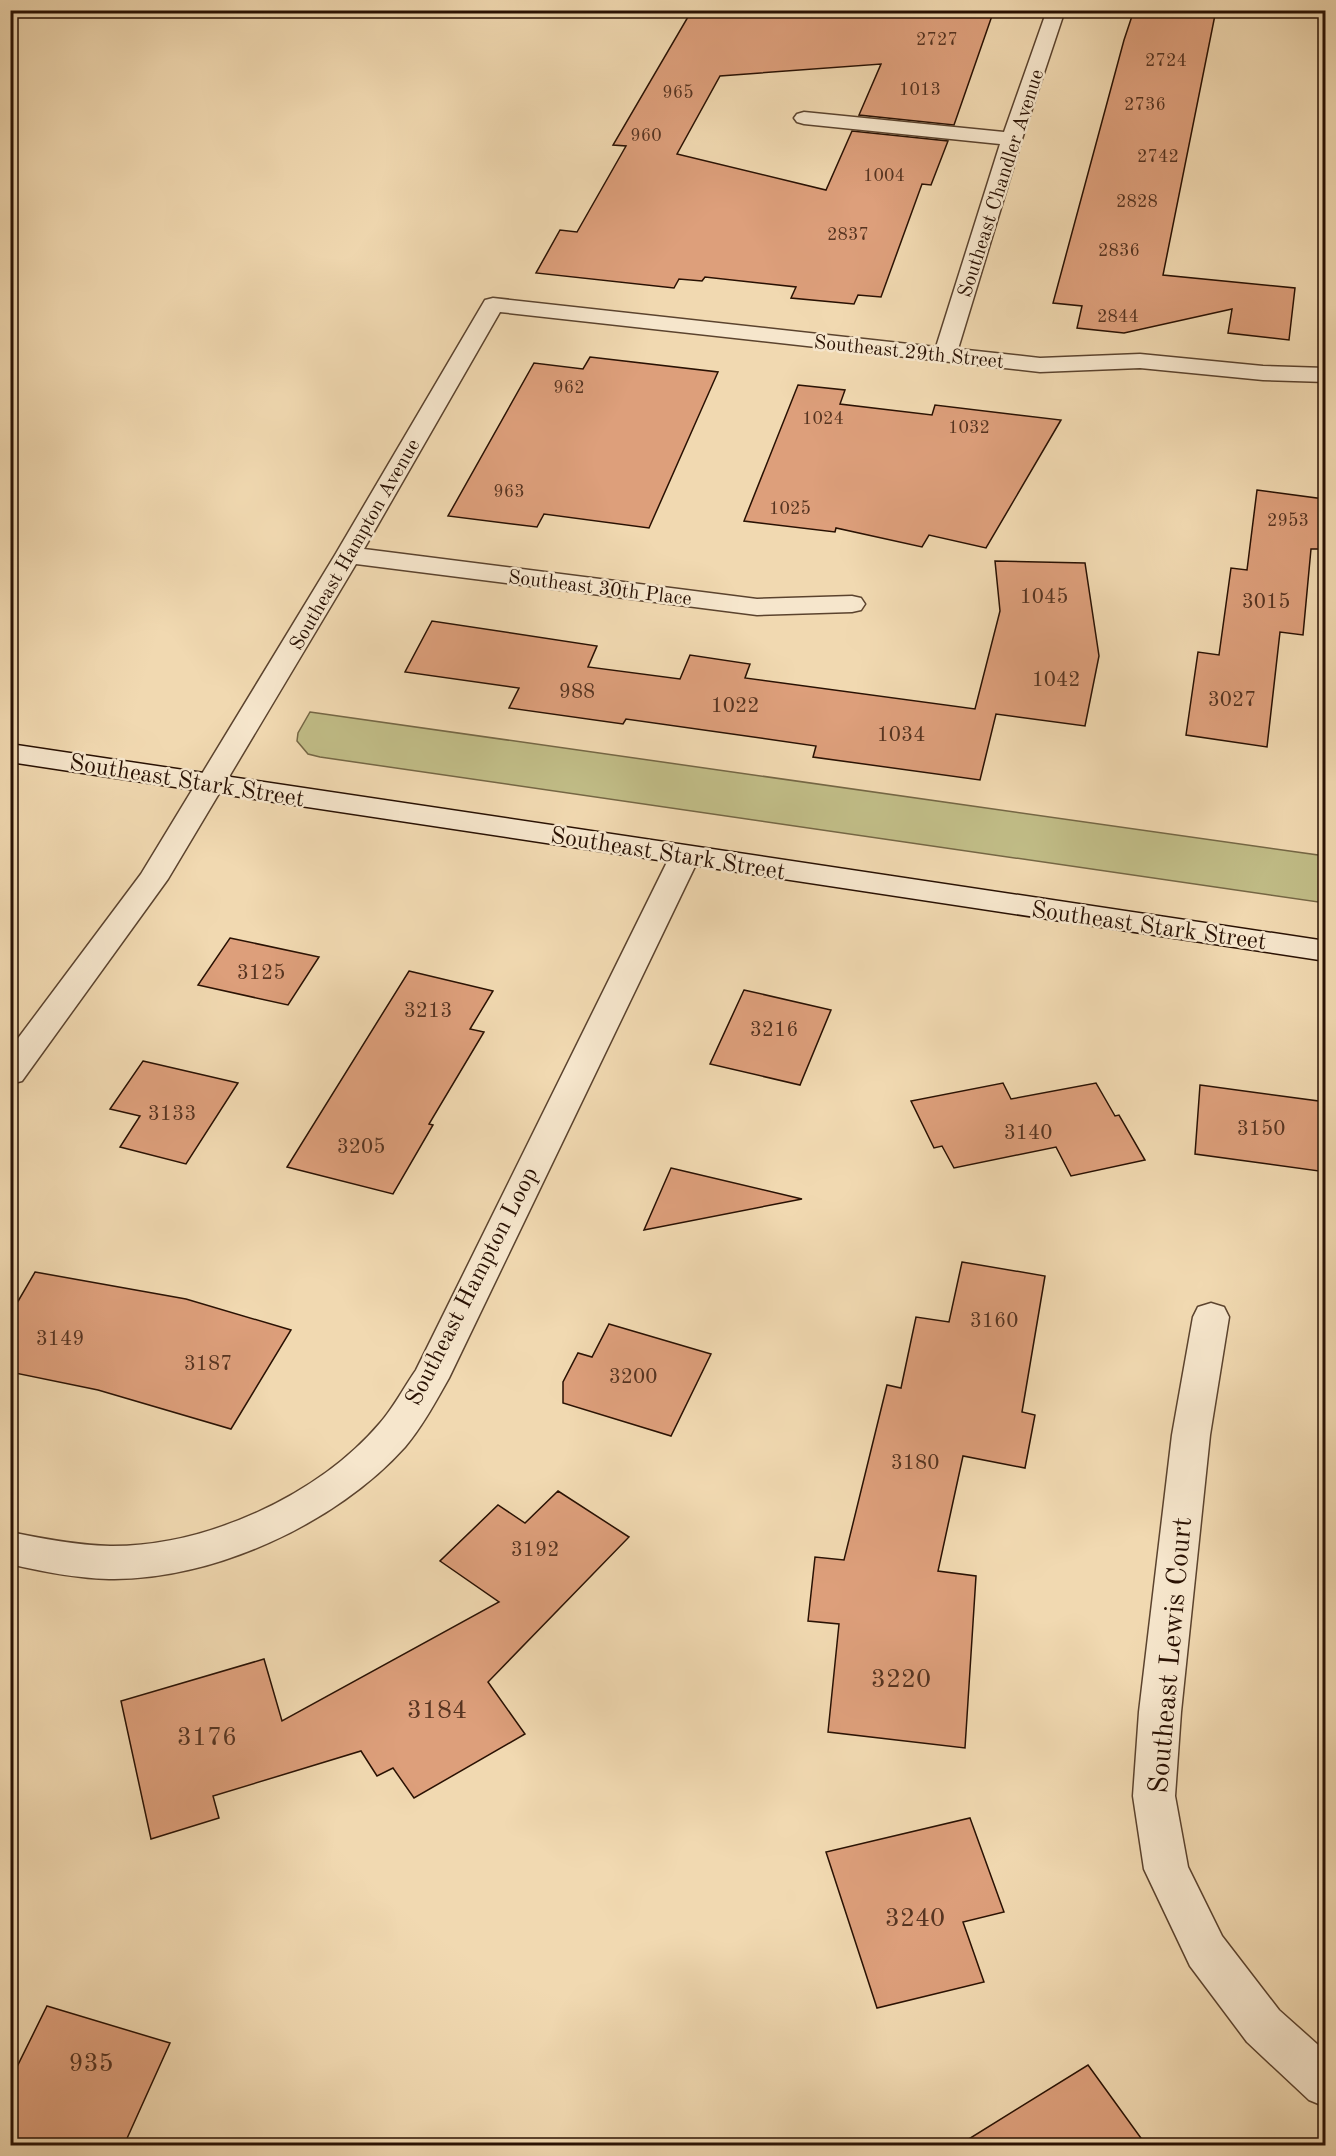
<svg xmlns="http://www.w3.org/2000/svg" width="1336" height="2156" viewBox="0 0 1336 2156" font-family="'Old Standard TT',serif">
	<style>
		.green { fill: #c1bd87; stroke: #756745; stroke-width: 1.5 }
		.building { fill: #dd9f7b; stroke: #291103; stroke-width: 1.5 }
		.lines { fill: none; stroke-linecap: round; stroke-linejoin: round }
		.minor-casing { stroke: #5b432e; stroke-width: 3 }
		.secondary-casing { stroke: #291103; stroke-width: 3 }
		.minor { fill: #f6e6cc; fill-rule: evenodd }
		.secondary { fill: #f6e6cc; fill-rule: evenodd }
		.labels { text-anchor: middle; stroke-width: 5; stroke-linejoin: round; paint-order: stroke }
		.far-number-label { font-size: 18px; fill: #563421 }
		.far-street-label { font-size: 20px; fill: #291103; stroke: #f6e6cc }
		.number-label { font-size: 21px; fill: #563421 }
		.street-label { font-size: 24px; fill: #291103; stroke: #f6e6cc }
		.near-number-label { font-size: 26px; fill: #563421 }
		.near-street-label { font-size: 28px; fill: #291103; stroke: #f6e6cc }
	</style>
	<rect width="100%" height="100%" fill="#f1d9b1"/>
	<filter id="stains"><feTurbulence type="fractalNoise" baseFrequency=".00333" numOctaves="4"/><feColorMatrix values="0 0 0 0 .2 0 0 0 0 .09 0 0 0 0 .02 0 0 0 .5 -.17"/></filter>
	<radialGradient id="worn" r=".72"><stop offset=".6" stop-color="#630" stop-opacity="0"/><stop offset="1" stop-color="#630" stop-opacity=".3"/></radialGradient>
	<polygon class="green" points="310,712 1325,856 1325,903 320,757 308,754 297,741 298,733"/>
	<g class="building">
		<polygon points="692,10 994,10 954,125 859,115 881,64 720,76 677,154 826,190 852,131 948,141 931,185 922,184 881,297 858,295 854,304 791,298 796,287 705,277 702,281 679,279 674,288 536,273 560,230 577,232 626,146 613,145"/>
		<polygon points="1150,10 1216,10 1163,275 1295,288 1289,340 1228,333 1232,309 1124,333 1077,328 1082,306 1053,303 1124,40 1133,13 1149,14"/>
		<polygon points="590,357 718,372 649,528 544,514 537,527 448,516 534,363 583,369"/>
		<polygon points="798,385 845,390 840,404 932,415 935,405 1061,420 986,548 929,535 922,547 836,528 835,532 744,521"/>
		<polygon points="1257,490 1324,499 1319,549 1311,549 1303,635 1280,632 1267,747 1186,735 1198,652 1219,655 1231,568 1247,570"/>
		<polygon points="995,561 1085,563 1099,656 1085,726 996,714 980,780 813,757 816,746 626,719 623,724 509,708 519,688 405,672 432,621 597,646 588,667 680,679 690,655 750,664 745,678 975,709 1000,611"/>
		<polygon points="230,938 319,957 288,1005 198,985"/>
		<polygon points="409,971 493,991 470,1029 484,1032 429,1124 433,1125 393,1194 287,1167"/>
		<polygon points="744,990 831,1010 800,1085 710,1064"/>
		<polygon points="143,1061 238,1083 186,1164 120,1147 140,1116 110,1109"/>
		<polygon points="1003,1083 1011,1099 1096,1083 1115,1116 1119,1115 1145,1160 1071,1176 1056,1147 954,1168 942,1146 934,1148 911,1101"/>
		<polygon points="1200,1085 1326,1102 1326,1172 1195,1154"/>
		<polygon points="671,1168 802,1199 644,1230"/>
		<polygon points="962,1262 1045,1276 1022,1412 1035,1415 1025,1468 963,1456 938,1571 976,1576 965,1748 828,1732 839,1624 808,1621 815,1557 844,1560 887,1385 901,1388 916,1317 949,1322"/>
		<polygon points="35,1272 186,1299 291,1330 231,1429 98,1390 10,1372 10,1315"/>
		<polygon points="609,1324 711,1354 671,1436 563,1403 563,1382 578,1353 592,1357"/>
		<polygon points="558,1491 629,1537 488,1682 525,1734 414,1798 393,1768 377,1776 361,1751 213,1796 219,1818 151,1839 121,1701 264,1659 282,1721 499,1602 440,1561 498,1505 525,1523"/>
		<polygon points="970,1818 1004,1912 963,1922 984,1982 877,2008 826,1852"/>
		<polygon points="47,2006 170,2043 124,2145 10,2145 10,2081"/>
		<polygon points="1088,2065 1146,2145 959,2145"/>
	</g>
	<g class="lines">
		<g class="minor-casing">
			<g id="minor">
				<polygon points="1047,10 1065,10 1022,139 958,349 1040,358 1140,354 1263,366 1326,368 1326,382 1263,380 1140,368 1040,372 500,312 364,549 757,599 852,596 861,598 865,604 861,610 852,612 757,615 356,564 168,879 22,1081 10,1084 10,1049 141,874 335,555 485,300 493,298 936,347 1000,144 804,124 797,122 794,118 797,114 804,112 1004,132"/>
				<path d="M685,847L696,849L700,856L449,1378C436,1401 422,1427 405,1447C337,1523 212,1581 109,1579C75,1578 44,1572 10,1564V1532C44,1539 76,1545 110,1546C205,1547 318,1496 380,1423C394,1407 404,1387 416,1370L670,856L674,849Z"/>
				<polygon points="1211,1303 1224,1307 1229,1317 1210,1435 1181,1712 1175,1796 1188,1867 1222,1936 1279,2010 1326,2052 1326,2107 1309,2100 1247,2042 1190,1966 1144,1869 1133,1796 1139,1712 1172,1435 1193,1317 1198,1307"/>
			</g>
		</g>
		<g class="secondary-casing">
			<polygon id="secondary" points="10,744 1326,941 1326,961 10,762"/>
		</g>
		<use href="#minor" class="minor"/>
		<use href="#secondary" class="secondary"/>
	</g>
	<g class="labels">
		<g class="far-number-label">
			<text x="937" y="45">2727</text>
			<text x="1166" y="66">2724</text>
			<text x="920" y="95">1013</text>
			<text x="678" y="98">965</text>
			<text x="1145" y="110">2736</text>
			<text x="646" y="141">960</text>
			<text x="1158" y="162">2742</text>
			<text x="884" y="181">1004</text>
			<text x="1137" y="207">2828</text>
			<text x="848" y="240">2837</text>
			<text x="1119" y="256">2836</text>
			<text x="1118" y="322">2844</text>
			<text x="569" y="393">962</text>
			<text x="823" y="424">1024</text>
			<text x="969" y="433">1032</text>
			<text x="509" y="497">963</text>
			<text x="790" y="514">1025</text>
			<text x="1288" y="526">2953</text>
		</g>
		<g class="far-street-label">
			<text transform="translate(1000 183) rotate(-72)" y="7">Southeast Chandler Avenue</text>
			<text transform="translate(909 351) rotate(6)" y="7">Southeast 29th Street</text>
			<text transform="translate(354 544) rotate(-60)" y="7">Southeast Hampton Avenue</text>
			<text transform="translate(600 587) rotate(7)" y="7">Southeast 30th Place</text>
		</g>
		<g class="number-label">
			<text x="1044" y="603">1045</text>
			<text x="1266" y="608">3015</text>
			<text x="1056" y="686">1042</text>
			<text x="577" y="698">988</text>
			<text x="1232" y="706">3027</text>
			<text x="735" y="712">1022</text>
			<text x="901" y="741">1034</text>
			<text x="261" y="979">3125</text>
			<text x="428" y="1017">3213</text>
			<text x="774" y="1036">3216</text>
			<text x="172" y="1120">3133</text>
			<text x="1261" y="1135">3150</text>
			<text x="1028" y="1139">3140</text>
			<text x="361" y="1153">3205</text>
			<text x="994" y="1327">3160</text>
			<text x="60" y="1345">3149</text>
			<text x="208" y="1370">3187</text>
			<text x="633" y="1383">3200</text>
			<text x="915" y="1469">3180</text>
			<text x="535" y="1556">3192</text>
		</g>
		<g class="street-label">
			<text transform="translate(187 780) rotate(9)" y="8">Southeast Stark Street</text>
			<text transform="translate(668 853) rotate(9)" y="8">Southeast Stark Street</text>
			<text transform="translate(1149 925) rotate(8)" y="8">Southeast Stark Street</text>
			<text transform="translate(471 1286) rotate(-63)" y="8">Southeast Hampton Loop</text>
		</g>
		<g class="near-number-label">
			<text x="901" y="1687">3220</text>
			<text x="437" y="1718">3184</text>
			<text x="207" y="1745">3176</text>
			<text x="915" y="1926">3240</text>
			<text x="91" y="2071">935</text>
		</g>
		<g class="near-street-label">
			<text transform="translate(1169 1655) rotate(-85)" y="10">Southeast Lewis Court</text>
		</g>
	</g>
	<rect width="1336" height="2156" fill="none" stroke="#f1d9b1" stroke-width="36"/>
	<rect x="12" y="12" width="1312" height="2132" fill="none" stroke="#291103" stroke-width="3"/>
	<rect x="18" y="18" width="1300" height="2120" fill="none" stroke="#291103" stroke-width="1.5"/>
	<rect width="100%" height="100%" filter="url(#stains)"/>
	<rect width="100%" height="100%" fill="url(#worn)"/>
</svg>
